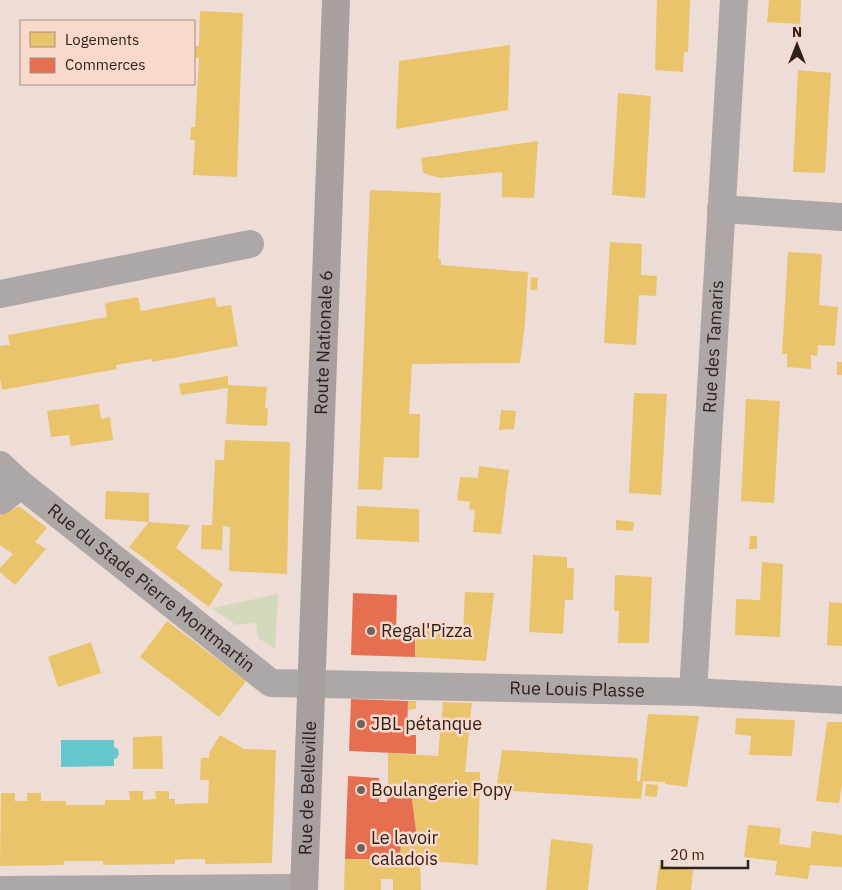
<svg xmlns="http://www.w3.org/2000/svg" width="842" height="890" viewBox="0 0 842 890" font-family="'IBM Plex Sans',sans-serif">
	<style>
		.green { fill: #d3dabb }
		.water { fill: #66c6ce }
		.homes { fill: #e9c46a }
		.shops { fill: #e76f51 }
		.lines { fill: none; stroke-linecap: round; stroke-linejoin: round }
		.minor { stroke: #aea7a7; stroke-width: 28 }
		.major { stroke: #a8a09f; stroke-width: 28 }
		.poi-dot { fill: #70635c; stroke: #f9d9cb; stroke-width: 2 }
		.labels { text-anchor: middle; stroke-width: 5; stroke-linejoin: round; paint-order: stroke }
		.street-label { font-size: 18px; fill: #2c211b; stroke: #f9d9cb }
		.poi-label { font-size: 18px; fill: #2c211b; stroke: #f9d9cb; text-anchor: start }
	</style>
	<rect width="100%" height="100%" fill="#eeddd6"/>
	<polygon class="green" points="278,594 275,649 258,638 256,623 236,625 212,608"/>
	<polygon class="water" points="114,740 114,747 118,749 119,754 117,758 114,759 114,766 61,767 61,740"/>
	<g class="homes">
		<polygon points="657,0 690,0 688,52 684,52 683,72 655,70"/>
		<polygon points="769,0 801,0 800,24 767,22"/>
		<polygon points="200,11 243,13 237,177 193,175 195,140 190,140 191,127 195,127 199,58 194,58 194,46 199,46"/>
		<polygon points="510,45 508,110 396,129 399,61"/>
		<polygon points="798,70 831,73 825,173 793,172"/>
		<polygon points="618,93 651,96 645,198 612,195"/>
		<polygon points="538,141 534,198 502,197 502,172 440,178 423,173 421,158"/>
		<polygon points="370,190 441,193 438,259 441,259 441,265 528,272 525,323 520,363 412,364 409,414 420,414 419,458 384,457 382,490 358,489"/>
		<polygon points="610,242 642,244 641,275 657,276 656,296 639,295 636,345 604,343"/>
		<polygon points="788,252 822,254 819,305 838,307 835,346 818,345 817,356 811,355 811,369 787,367 787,354 782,354"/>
		<polygon points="531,277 538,278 537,290 530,290"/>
		<polygon points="138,297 141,311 215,297 217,307 231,305 238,346 152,362 151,359 116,365 117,369 2,390 0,378 0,346 10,345 8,335 107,317 105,303"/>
		<rect x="837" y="362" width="5" height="13"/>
		<polygon points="228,376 228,385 267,387 265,408 268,409 267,426 226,424 228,388 181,395 179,384"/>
		<polygon points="634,393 667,394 661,495 629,493"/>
		<polygon points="746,399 780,401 774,503 741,501"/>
		<polygon points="99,404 101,419 110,417 113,440 71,446 69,435 51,437 47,411"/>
		<polygon points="501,410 516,411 514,429 499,430"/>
		<polygon points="225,440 290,442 287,574 229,571 230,527 223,526 222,550 201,549 202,525 212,525 215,460 224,460"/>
		<polygon points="479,466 509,470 501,534 473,532 475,510 469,509 470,502 457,500 460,477 478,478"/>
		<polygon points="106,491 149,493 149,522 105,519"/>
		<polygon points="19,506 47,528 35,542 46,549 15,585 0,572 0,568 13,554 0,545 0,516"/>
		<polygon points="357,506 419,509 419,542 356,539"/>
		<polygon points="616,520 634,522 633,531 616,530"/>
		<polygon points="149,522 190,525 176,548 223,584 209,607 129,547"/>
		<polygon points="750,536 757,536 757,549 749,549"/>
		<polygon points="533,555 567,557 567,568 574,568 573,600 565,600 563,634 529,632"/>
		<polygon points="762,562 783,564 780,637 735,635 736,599 760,600"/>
		<polygon points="615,575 652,577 649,643 618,643 619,611 614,611"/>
		<polygon points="465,592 494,593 486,661 415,657 416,629 463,631"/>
		<polygon points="829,602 842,603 842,646 827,645"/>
		<polygon points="167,621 246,681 219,717 140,657"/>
		<polygon points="91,642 101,673 58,687 48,657"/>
		<polygon points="408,701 416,701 416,709 408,710"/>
		<polygon points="443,702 472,703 465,772 480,772 478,865 420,860 421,890 393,890 393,879 381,879 381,890 344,890 345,859 400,859 401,838 417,839 411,791 388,790 388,753 438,756"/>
		<polygon points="648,714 699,716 687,787 665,784 665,782 643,781 641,799 496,790 502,750 638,758 637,781 640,781"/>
		<polygon points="736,718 795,720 792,756 749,755 751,736 735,734"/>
		<polygon points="827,722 842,722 842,784 839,803 816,801"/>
		<polygon points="220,735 244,749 276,750 272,863 205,864 205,859 187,859 175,860 175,864 103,865 103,861 64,861 64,865 0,866 1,793 15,793 15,801 27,801 27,793 41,793 41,801 66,801 66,805 105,805 105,800 130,800 129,791 143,791 143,800 156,799 155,791 169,791 169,799 175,799 175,804 208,803 209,780 200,780 201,758 209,758 209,753"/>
		<polygon points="162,736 163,769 133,769 133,737"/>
		<polygon points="646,784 658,785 657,797 645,796"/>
		<polygon points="748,825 781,828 779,844 810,848 812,831 842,835 842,867 810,865 808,879 775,875 777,861 744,857"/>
		<polygon points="551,839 593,844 588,890 546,890"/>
		<polygon points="659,865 693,870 691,890 656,890"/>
	</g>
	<g class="shops">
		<polygon points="353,593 397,595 396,633 415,634 415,657 351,655"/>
		<polygon points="351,699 408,701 407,735 416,735 416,754 349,751"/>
		<polygon points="348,776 379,778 379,802 387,802 388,790 411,791 417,839 401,838 400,859 345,859"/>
	</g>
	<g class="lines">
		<g class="minor">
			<polyline points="721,209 842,217"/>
			<polyline points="0,294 250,244"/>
			<path id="s1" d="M0,465L19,483L271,683L693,692L842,700"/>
			<polyline points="0,501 13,491 19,483"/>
			<path id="s2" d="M693,692L734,0"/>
			<polyline points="0,890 304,888"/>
		</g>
		<path class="major" id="s3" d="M304,890L336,0"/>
	</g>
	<g class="poi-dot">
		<circle cx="371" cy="631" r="5"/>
		<circle cx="361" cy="724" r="5"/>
		<circle cx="361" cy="790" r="5"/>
		<circle cx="361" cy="848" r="5"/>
	</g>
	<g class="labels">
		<g class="street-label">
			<text dy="6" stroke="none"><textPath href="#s3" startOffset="548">Route Nationale 6</textPath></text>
			<text dy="6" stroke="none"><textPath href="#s2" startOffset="346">Rue des Tamaris</textPath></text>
			<text dy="6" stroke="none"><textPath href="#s1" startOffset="195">Rue du Stade Pierre Montmartin</textPath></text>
			<text dy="6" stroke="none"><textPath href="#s1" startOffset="654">Rue Louis Plasse</textPath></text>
			<text dy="6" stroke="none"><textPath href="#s3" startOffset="102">Rue de Belleville</textPath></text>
		</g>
		<g class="poi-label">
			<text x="381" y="637">Regal'Pizza</text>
			<text x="371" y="730">JBL pétanque</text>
			<text x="371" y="796">Boulangerie Popy</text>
			<text x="371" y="844">Le lavoir<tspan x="371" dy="21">caladois</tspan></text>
		</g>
	</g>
	<rect x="20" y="20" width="175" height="65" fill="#f9d9cb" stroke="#a78f85"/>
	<rect x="30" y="32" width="25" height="15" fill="#e9c46a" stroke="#a78f85"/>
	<text x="65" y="45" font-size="15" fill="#2c211b">Logements</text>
	<rect x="30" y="58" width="25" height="15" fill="#e76f51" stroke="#a78f85"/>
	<text x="65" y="70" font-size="15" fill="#2c211b">Commerces</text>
	<g transform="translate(797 45)" stroke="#f9d9cb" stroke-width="4" paint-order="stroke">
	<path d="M0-4L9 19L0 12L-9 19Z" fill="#2c211b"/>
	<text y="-8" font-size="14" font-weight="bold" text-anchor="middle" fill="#2c211b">N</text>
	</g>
	<path d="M662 860v8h86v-8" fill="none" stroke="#2c211b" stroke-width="2.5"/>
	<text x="670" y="860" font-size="15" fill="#2c211b" stroke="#f9d9cb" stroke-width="4" paint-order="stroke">20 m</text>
</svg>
